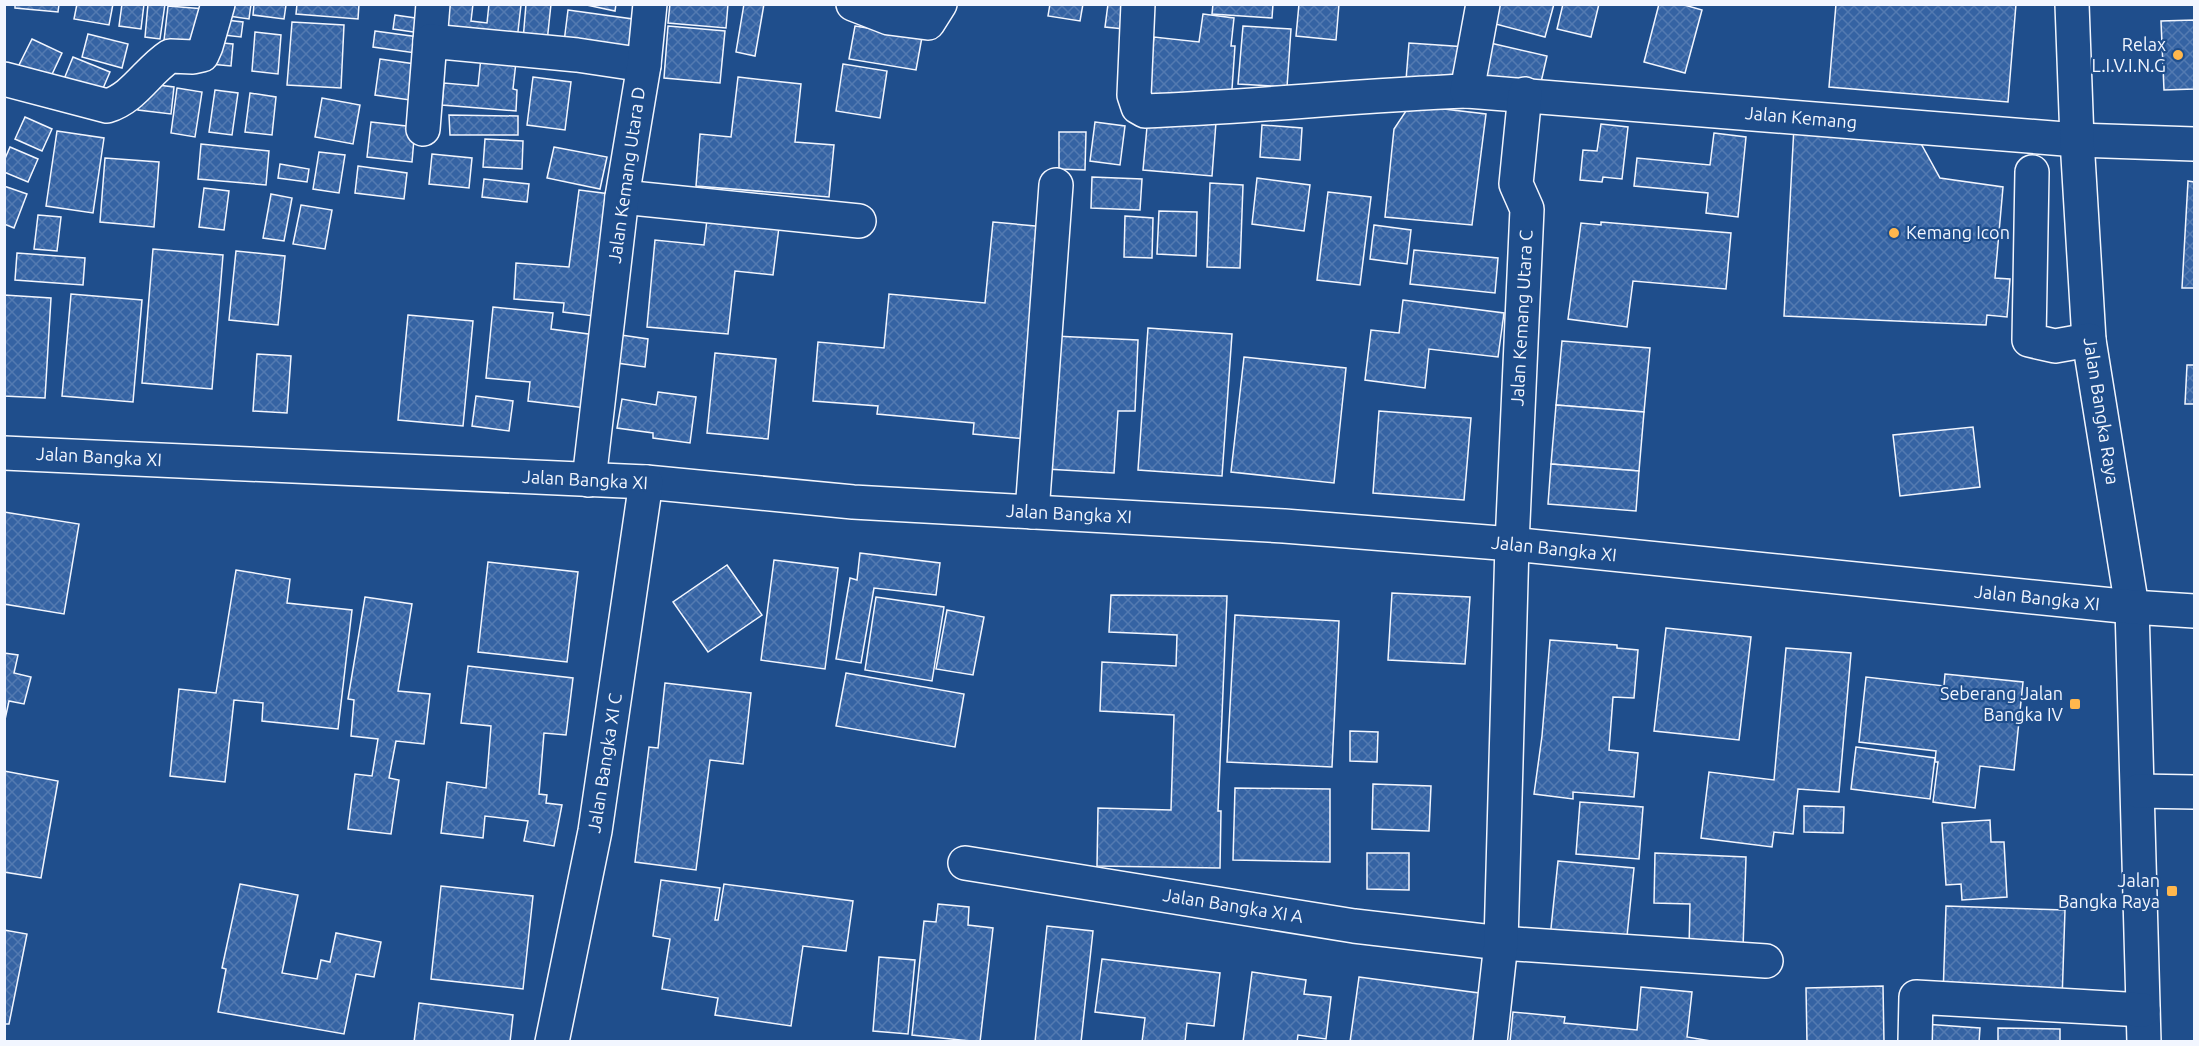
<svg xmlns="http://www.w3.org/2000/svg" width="2199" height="1046" viewBox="0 0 2199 1046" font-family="Ubuntu,sans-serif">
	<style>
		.building { fill: url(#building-cross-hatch); stroke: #f2f6ff; stroke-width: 1.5 }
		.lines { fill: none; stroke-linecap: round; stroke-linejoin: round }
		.minor-casing { stroke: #f2f6ff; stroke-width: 36 }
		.minor { stroke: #1f4e8c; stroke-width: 33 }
		.poi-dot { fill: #ffb74d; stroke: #1f4e8c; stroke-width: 2 }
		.labels { text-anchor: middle; stroke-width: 4.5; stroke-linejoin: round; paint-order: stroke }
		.poi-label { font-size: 18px; fill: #f2f6ff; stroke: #1f4e8c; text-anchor: end }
		.street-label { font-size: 18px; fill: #f2f6ff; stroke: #1f4e8c }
	</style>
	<defs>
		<pattern id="building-cross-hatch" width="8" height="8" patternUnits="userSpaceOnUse" patternTransform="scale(1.5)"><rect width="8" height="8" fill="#3563a3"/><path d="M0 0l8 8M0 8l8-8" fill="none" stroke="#537ab1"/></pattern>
	</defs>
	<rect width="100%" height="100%" fill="#1f4e8c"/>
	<g class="building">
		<polygon points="15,4 59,4 58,12 15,8"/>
		<polygon points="77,4 113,4 109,25 74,19"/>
		<polygon points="122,4 144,4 141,29 119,26"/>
		<polygon points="148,4 165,4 160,39 145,37"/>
		<polygon points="224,4 251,4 249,19 222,15"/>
		<polygon points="254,4 286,5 284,19 253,15"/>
		<polygon points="297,4 359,4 358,19 296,14"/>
		<polygon points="437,4 473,4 471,21 487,23 489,4 521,5 517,40 434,31"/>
		<polygon points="526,4 551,4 547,42 523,40"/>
		<polygon points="582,4 616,4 615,11"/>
		<polygon points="670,4 728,4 726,28 668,23"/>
		<polygon points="744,4 764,4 755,56 736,52"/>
		<polygon points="1050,4 1083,4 1080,21 1048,16"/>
		<polygon points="1108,4 1137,4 1134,30 1105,27"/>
		<polygon points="1213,4 1273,4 1272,18 1212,14"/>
		<polygon points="1299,4 1339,4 1336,40 1296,36"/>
		<polygon points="1493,4 1554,4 1545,37 1488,22"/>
		<polygon points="1563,4 1599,4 1591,37 1557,29"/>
		<polygon points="1659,4 1681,4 1702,10 1685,73 1644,62"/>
		<polygon points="1836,4 2016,4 2008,102 1829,87"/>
		<polygon points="168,6 205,9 199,53 163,49"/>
		<polygon points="568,10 640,20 636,52 564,42"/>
		<polygon points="1203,14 1234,18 1231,46 1235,46 1231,103 1146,100 1154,37 1199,42"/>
		<polygon points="395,15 429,20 427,34 393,29"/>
		<polygon points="217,19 243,22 241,37 215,34"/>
		<polygon points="2194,20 2194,89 2164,90 2161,21"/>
		<polygon points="292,22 344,25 341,88 287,85"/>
		<polygon points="668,26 725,31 720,83 664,78"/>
		<polygon points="855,26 922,37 916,70 849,59"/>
		<polygon points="1243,26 1291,29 1287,87 1238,84"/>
		<polygon points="375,31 426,38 423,54 373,47"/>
		<polygon points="255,32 281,35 278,74 252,71"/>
		<polygon points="88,34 128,44 122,68 82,57"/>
		<polygon points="32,39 62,53 46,87 15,73"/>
		<polygon points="212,42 233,44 231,66 210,64"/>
		<polygon points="1486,42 1547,56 1539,91 1478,77"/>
		<polygon points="1409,43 1467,47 1465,85 1406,80"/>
		<polygon points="482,48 517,53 513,89 517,90 516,111 442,105 444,83 478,86"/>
		<polygon points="73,57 110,72 98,100 60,89"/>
		<polygon points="380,59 422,65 417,101 375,95"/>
		<polygon points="843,64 887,71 880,118 836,111"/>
		<polygon points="533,77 571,82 565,130 527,125"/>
		<polygon points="738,77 801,84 795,142 834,145 829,197 696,186 700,134 731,137"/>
		<polygon points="141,83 174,87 171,114 138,110"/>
		<polygon points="177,88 202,92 195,137 171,133"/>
		<polygon points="215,90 238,93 232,135 209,132"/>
		<polygon points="250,93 276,97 272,135 245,132"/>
		<polygon points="322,98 360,105 353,144 315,137"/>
		<polygon points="1410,105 1486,114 1472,225 1385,217 1394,129"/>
		<polygon points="449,115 518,116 518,135 450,135"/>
		<polygon points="1148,116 1216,122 1212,176 1143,170"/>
		<polygon points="25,117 52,129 42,151 15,139"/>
		<polygon points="371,122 415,127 412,162 367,157"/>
		<polygon points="1095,122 1125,126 1120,165 1090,161"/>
		<polygon points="1601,124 1628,127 1622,179 1603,177 1602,182 1580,180 1583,150 1597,151"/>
		<polygon points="1262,125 1302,128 1300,160 1260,157"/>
		<polygon points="1794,126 1919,140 1940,178 2003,187 1995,278 2010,279 2007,317 1987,315 1986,325 1784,316"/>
		<polygon points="57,131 104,138 93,213 46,206"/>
		<polygon points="1059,132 1086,132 1085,170 1059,169"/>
		<polygon points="1714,133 1746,137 1738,217 1706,213 1708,193 1634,186 1637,158 1710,165"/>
		<polygon points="485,139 523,141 522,169 483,167"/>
		<polygon points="201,144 269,151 266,185 198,179"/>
		<polygon points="10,147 38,159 28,182 4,172 4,161"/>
		<polygon points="554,147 607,157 600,189 547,178"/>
		<polygon points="319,152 345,155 339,193 313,189"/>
		<polygon points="432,154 472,158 469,188 429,184"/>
		<polygon points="105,158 159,162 154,227 100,222"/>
		<polygon points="280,164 309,169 307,182 278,178"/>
		<polygon points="358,166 407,173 404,199 355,193"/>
		<polygon points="1092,177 1142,179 1140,210 1091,208"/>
		<polygon points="1257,178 1310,185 1304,231 1252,224"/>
		<polygon points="484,179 529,184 527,202 482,197"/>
		<polygon points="2188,181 2194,182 2194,288 2182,288"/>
		<polygon points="1210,183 1243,185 1240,268 1207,267"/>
		<polygon points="4,186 27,194 14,228 4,224"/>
		<polygon points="204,188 229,191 224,230 199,227"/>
		<polygon points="579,190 618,195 602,317 563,312 564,303 514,299 516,263 569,267"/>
		<polygon points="1328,192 1371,197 1360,285 1317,280"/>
		<polygon points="271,194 292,198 284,241 263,238"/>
		<polygon points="301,205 332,210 325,249 293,244"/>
		<polygon points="708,211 780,219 773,275 735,271 728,334 647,327 655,240 704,245"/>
		<polygon points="1159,211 1197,212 1196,256 1157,254"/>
		<polygon points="38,215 61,217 57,251 34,249"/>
		<polygon points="1125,216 1153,218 1152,258 1124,257"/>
		<polygon points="993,222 1046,227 1027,439 973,434 974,423 877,414 878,406 813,401 818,342 884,348 889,294 985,303"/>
		<polygon points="1601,222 1731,233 1726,289 1633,281 1627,327 1568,319 1581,223 1601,225"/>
		<polygon points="1374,225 1411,230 1407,264 1370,259"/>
		<polygon points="153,249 223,255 212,389 142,383"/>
		<polygon points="1414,250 1498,258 1495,293 1410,284"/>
		<polygon points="236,251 285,256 278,325 229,320"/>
		<polygon points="17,253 85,258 83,285 15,280"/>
		<polygon points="71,294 142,300 133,402 62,396"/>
		<polygon points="4,295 51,298 45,398 4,396"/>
		<polygon points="1403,300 1504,313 1498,357 1429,349 1425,388 1365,380 1371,330 1399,333"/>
		<polygon points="493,307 553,313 551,329 596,335 586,408 528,401 530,382 486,378"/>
		<polygon points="408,315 473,321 463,426 398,420"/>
		<polygon points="1148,328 1232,334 1222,476 1138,470"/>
		<polygon points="621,335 648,339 645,367 617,363"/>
		<polygon points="1054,336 1138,340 1135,411 1118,411 1114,473 1046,469"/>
		<polygon points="1562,341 1650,348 1644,412 1556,405"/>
		<polygon points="715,353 776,359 768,439 707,433"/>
		<polygon points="257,354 291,356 287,413 253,411"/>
		<polygon points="1244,357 1346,368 1334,483 1231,472"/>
		<polygon points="2187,365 2194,365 2194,404 2185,404"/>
		<polygon points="658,392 696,397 690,443 653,438 653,433 617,428 622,399 656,405"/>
		<polygon points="476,396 513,401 509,431 472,426"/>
		<polygon points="1556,405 1644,412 1639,471 1551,464"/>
		<polygon points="1379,411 1471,418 1464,500 1373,493"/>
		<polygon points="1973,427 1980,487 1900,496 1893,435"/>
		<polygon points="1551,464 1639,471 1636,511 1548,504"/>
		<polygon points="4,512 79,524 64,614 4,604"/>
		<polygon points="860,553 940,563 936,595 874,588 861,663 836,659 850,578 857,580"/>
		<polygon points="774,560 838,568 825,669 761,660"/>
		<polygon points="488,562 578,572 567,662 478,652"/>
		<polygon points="727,565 762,615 708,652 673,602"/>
		<polygon points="236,570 290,579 287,603 352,610 338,729 262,721 263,703 234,700 225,782 170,776 179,689 216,693"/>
		<polygon points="1392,593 1470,597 1465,664 1388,660"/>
		<polygon points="1111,595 1227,596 1218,811 1221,811 1220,868 1097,866 1098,808 1171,810 1174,715 1100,711 1102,662 1176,666 1177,635 1109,632"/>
		<polygon points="365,597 412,604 398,691 430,694 424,744 396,741 389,778 399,780 391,834 348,829 355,774 372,776 378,739 351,736 354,700 348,699"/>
		<polygon points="876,597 944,607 932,681 865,670"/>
		<polygon points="947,610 984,617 973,675 936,669"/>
		<polygon points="1235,615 1339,621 1332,767 1227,762"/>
		<polygon points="1666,628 1751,637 1739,740 1654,731"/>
		<polygon points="1550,640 1617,645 1617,648 1638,650 1634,698 1613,697 1609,750 1638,753 1634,797 1573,792 1573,799 1534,794 1542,736"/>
		<polygon points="1786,648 1851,653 1839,792 1798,789 1793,834 1774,832 1772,847 1701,838 1709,772 1774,780"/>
		<polygon points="4,653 18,655 14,673 31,677 24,704 9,701 4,724"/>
		<polygon points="468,666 573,678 566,735 544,733 539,794 547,795 546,803 562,805 554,846 524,841 528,821 485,816 483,838 441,833 447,782 486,788 491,726 461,723"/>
		<polygon points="846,673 964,694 955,747 836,726"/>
		<polygon points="1945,674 2023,682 2014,770 1980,766 1975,808 1933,802 1938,762 1935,762 1936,751 1859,742 1866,677 1944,686"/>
		<polygon points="665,683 751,693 743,764 710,760 696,870 635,862 649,747 658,748"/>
		<polygon points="1350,731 1378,732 1377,762 1350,761"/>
		<polygon points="1856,747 1935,758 1930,799 1851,789"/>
		<polygon points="4,771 58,781 41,878 4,872"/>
		<polygon points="1373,784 1431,786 1429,831 1372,829"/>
		<polygon points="1235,788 1330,789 1330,862 1233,860"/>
		<polygon points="1580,802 1643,807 1639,859 1576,854"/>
		<polygon points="1804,806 1844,807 1843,833 1804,832"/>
		<polygon points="1990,820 1991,842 2004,842 2007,897 1962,900 1961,884 1946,885 1942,823"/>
		<polygon points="1367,853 1409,853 1409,890 1367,889"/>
		<polygon points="1655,853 1746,857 1743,949 1689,948 1690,904 1654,903"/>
		<polygon points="1558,861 1634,868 1626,946 1550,938"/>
		<polygon points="661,880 720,888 715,920 718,920 724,884 853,901 846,951 803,946 791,1026 715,1015 718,998 662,989 670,939 653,936"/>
		<polygon points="240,884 298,895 282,973 317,979 321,960 330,962 336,933 381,942 374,977 356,974 344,1034 218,1012 226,969 222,968"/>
		<polygon points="441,886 533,896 523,989 431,979"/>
		<polygon points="938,904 969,907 968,925 993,928 980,1042 912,1035 924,921 936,922"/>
		<polygon points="1946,906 2065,910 2062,1001 1943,997"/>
		<polygon points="1047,926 1093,931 1081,1042 1035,1042"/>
		<polygon points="4,930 27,934 9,1024 4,1024"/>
		<polygon points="879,957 915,960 908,1034 873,1031"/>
		<polygon points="1102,959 1220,973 1214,1026 1187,1023 1185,1042 1142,1042 1145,1018 1095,1012"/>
		<polygon points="1252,972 1306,980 1304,994 1331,997 1326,1039 1298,1035 1297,1042 1243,1042"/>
		<polygon points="1359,977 1479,993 1473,1042 1350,1042"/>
		<polygon points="1883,986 1884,1042 1807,1042 1806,988"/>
		<polygon points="1641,987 1692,992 1687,1037 1717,1042 1510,1042 1513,1012 1565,1017 1564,1023 1637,1030"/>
		<polygon points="419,1003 513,1015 510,1042 414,1042"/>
		<polygon points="1924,1024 1980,1028 1979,1042 1923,1042"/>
		<polygon points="1998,1028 2060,1029 2060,1042 1998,1042"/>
	</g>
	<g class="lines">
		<g class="minor-casing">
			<g id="minor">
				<polyline points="853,4 889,18 928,23 940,4"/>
				<path d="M1138,4L1134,95L1138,107L1145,111C1253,107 1360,95 1467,91"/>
				<polyline points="1483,4 1467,91 2077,140 2194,144"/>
				<polyline points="2072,4 2077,140 2089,340 2132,607 2144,1042"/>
				<polyline points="430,41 433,4"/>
				<path d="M4,79L107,106C134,98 147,71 170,56L193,57L202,55L206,46L218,4"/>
				<polyline points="423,129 430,41 577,55 644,65"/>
				<polyline points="2032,172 2029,340 2055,346 2089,340"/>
				<polyline points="622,197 859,221"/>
				<polyline points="4,453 646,482 853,502 1284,526 1512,544 2132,607 2194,611"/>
				<polyline points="589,480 622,197 644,65 650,4"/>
				<polyline points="1032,512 1056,185"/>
				<polyline points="2138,791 2194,792"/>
				<polyline points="965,863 1354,926 1501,943 1766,961"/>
				<polyline points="552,1042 595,831 646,482"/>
				<polyline points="1490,1042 1501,943 1512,544 1527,209 1516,184 1525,94"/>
				<polyline points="1915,1042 1916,997 2143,1010"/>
			</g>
		</g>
		<use href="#minor" class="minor"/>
	</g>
	<g class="poi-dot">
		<circle cx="2178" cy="55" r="6"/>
		<circle cx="1894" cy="233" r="6"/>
		<rect x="2069" y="698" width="12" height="12" rx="3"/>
		<rect x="2166" y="885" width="12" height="12" rx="3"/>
	</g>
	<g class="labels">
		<g class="poi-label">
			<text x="2166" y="51">Relax<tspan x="2166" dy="21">L.I.V.I.N.G</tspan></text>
			<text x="1906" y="239" text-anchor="start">Kemang Icon</text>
			<text x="2063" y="700">Seberang Jalan<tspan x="2063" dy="21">Bangka IV</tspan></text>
			<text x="2160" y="887">Jalan<tspan x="2160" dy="21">Bangka Raya</tspan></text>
		</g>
		<g class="street-label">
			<text transform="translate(1801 118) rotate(5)" y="6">Jalan Kemang</text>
			<text transform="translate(627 175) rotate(-82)" y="6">Jalan Kemang Utara D</text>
			<text transform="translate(1522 318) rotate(-87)" y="6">Jalan Kemang Utara C</text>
			<text transform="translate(2101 411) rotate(81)" y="6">Jalan Bangka Raya</text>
			<text transform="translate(99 457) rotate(3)" y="6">Jalan Bangka XI</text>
			<text transform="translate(585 480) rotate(3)" y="6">Jalan Bangka XI</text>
			<text transform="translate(1069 514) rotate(3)" y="6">Jalan Bangka XI</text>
			<text transform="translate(1554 549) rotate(6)" y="6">Jalan Bangka XI</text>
			<text transform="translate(2037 598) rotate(6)" y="6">Jalan Bangka XI</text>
			<text transform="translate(605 763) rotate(-81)" y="6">Jalan Bangka XI C</text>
			<text transform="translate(1233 906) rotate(9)" y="6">Jalan Bangka XI A</text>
		</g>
	</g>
	<rect width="2199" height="1046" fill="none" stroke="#f2f6ff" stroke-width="12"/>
</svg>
